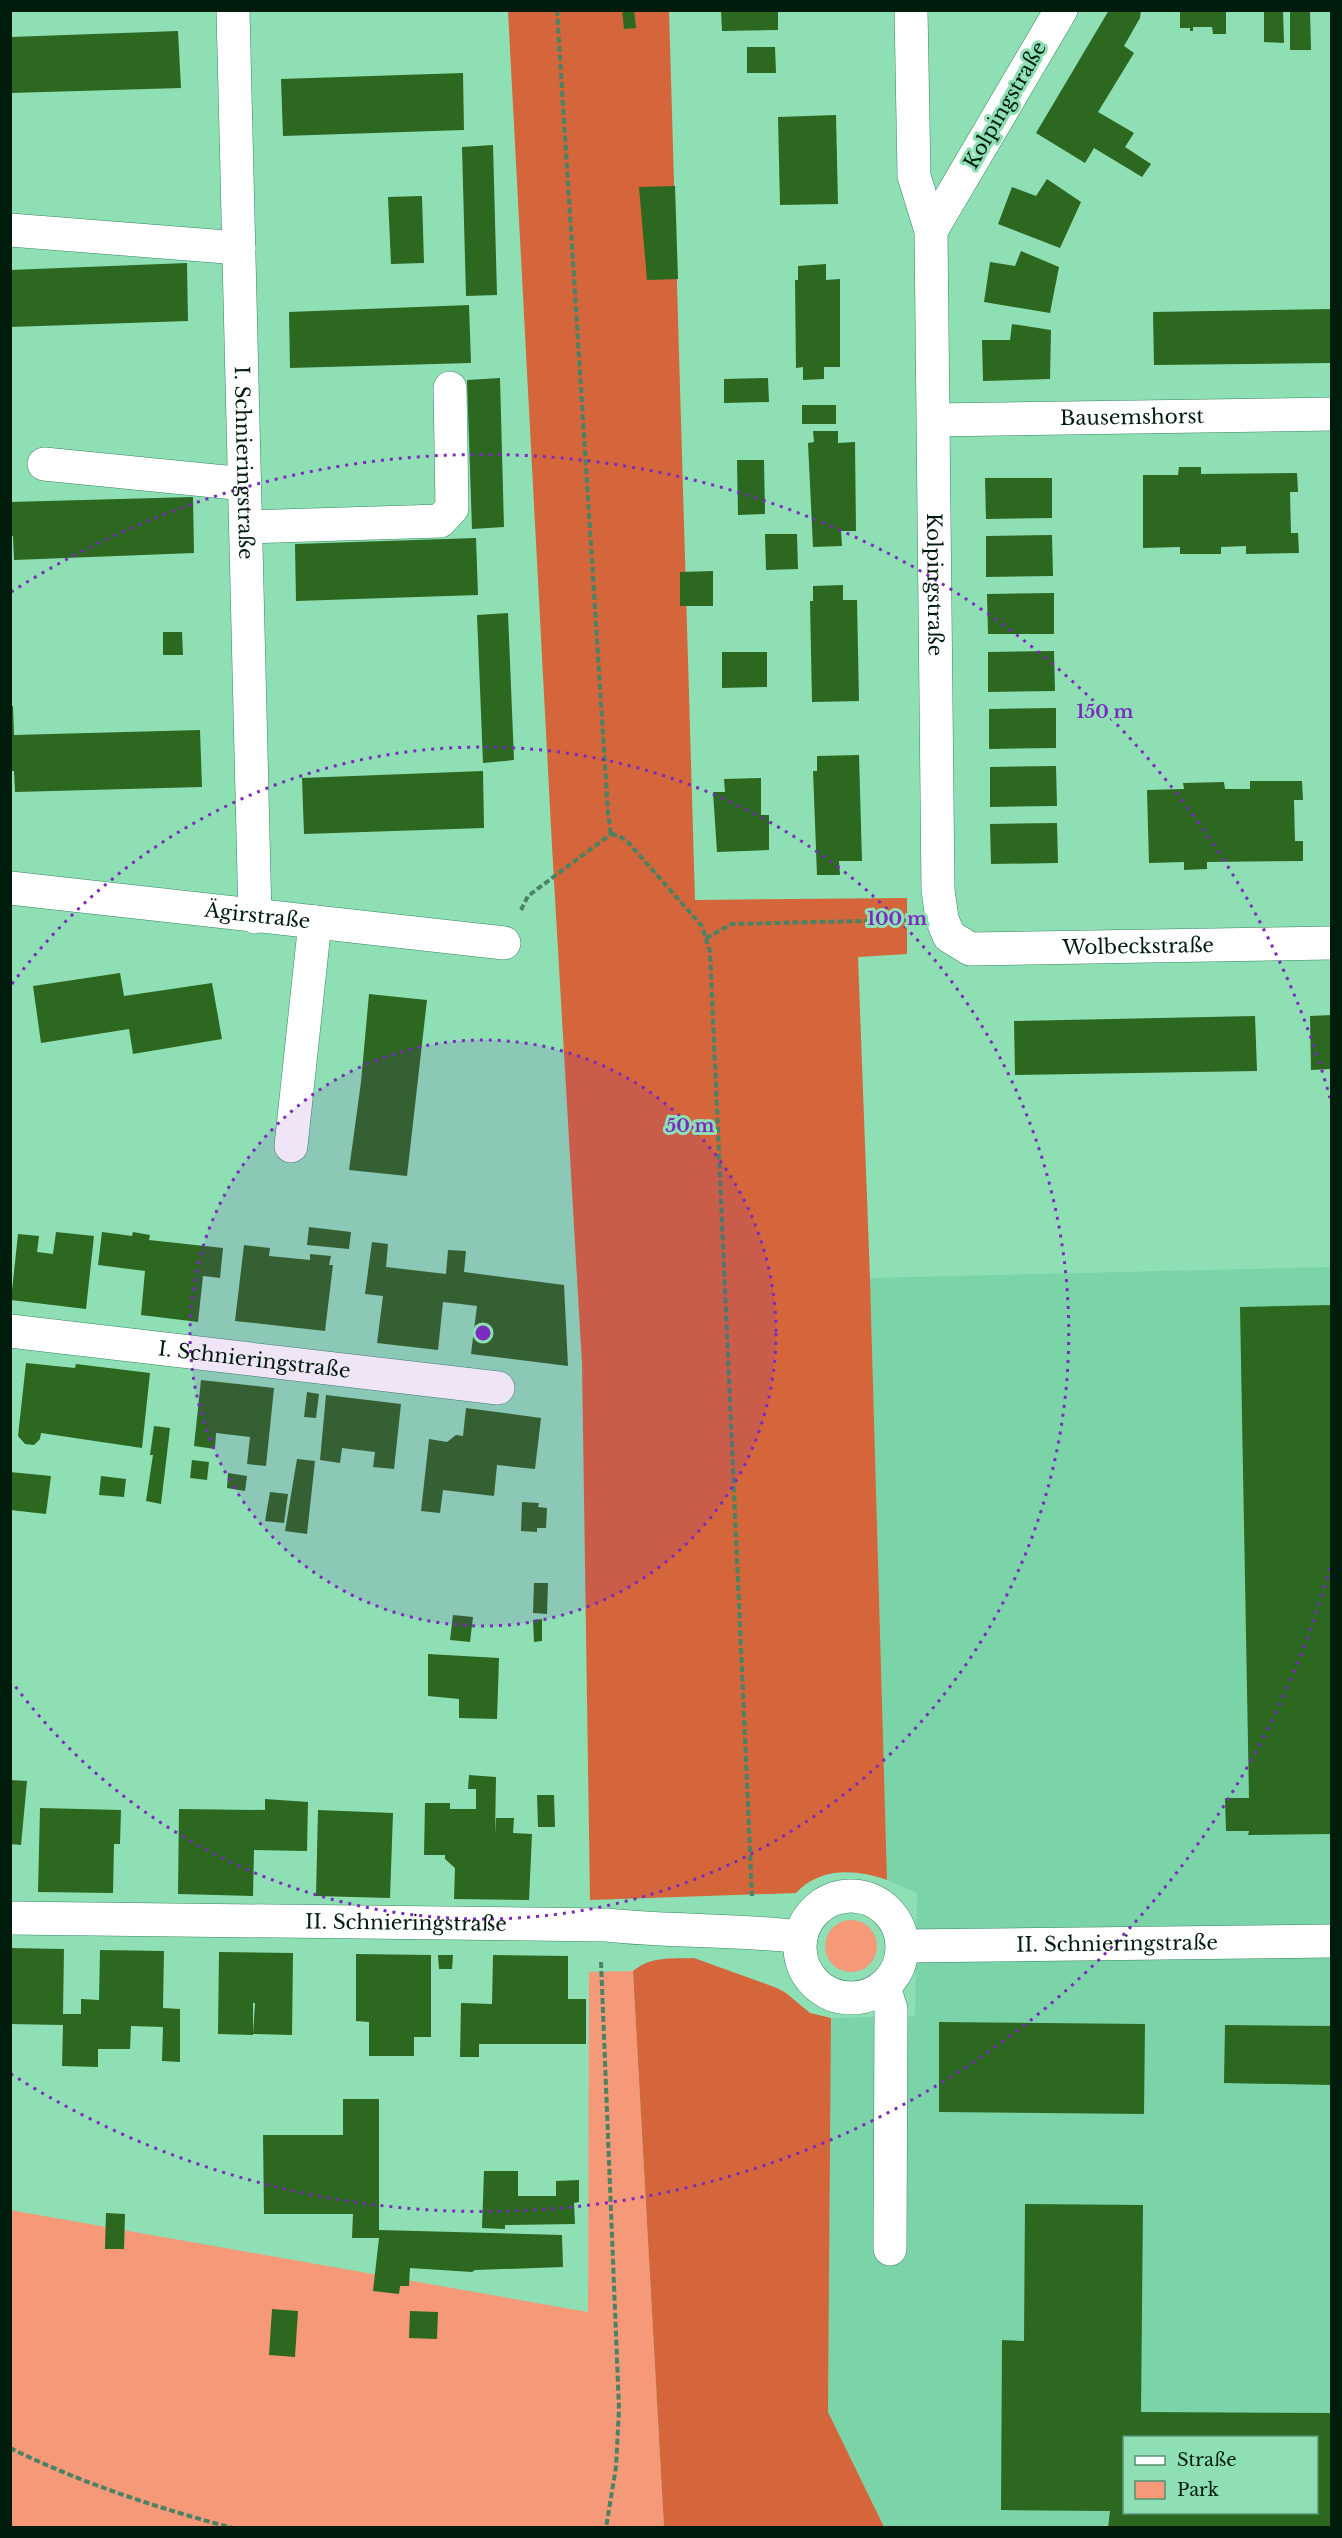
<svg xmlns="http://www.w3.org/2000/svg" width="1342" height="2538" viewBox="0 0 1342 2538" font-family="'Libre Baskerville',serif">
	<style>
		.built { fill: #7bd4a7; fill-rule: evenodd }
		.green { fill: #f59978 }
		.forest { fill: #d5653a }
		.building { fill: #2c6820; fill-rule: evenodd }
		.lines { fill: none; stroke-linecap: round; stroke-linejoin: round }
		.minor-casing { stroke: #358660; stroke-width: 34 }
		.path { stroke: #4a8264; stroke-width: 4; stroke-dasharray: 6 3; stroke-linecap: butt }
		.minor { stroke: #fff; stroke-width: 33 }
		.ring { fill: none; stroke: #7b2cbf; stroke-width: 3; stroke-dasharray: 3 6 }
		.labels { text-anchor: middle; stroke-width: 6; stroke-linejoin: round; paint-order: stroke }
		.street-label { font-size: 20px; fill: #001c0d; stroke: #8fdfb5 }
		.centre { fill: #7b2cbf; stroke: #8fdfb5; stroke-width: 3 }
		.ring-label { font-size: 18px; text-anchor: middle; font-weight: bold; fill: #7b2cbf; stroke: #8fdfb5; stroke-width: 6; stroke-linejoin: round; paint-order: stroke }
	</style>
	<rect width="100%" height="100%" fill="#8fdfb5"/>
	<path class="built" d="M1331,1267V2527H884L828,2412L831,2018L915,2016L917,1893L887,1880L870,1278ZM1124,2438H1316V2512H1124Z"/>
	<g class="green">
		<circle cx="851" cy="1946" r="26"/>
		<polygon points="633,1971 664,2527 11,2527 10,2210 588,2312 589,1972"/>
	</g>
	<g class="forest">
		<path d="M508,11H669L695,900L907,898V954L858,957L870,1278L887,1880C856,1869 820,1867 796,1893L590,1900L582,1364L552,846Z"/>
		<path d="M694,1958L777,1988L786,1993L810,2013L831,2018L828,2412L884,2527H664L633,1971C651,1956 671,1959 694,1958Z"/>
	</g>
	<g class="building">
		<polygon points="622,10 634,10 636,28 624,29"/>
		<polygon points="721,10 778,10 778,30 722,31"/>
		<polygon points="1109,10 1141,10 1140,18 1124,46 1134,53 1098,112 1134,133 1125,147 1151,164 1142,177 1094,148 1085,163 1036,133"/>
		<polygon points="1180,10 1226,10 1226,34 1213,34 1212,27 1193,27 1193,31 1190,31 1190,28 1180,28"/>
		<polygon points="1264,10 1283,10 1284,43 1264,42"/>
		<polygon points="1290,10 1310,10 1311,50 1290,50"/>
		<polygon points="178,31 181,88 10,93 10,37"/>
		<polygon points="747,47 775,47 776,73 747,73"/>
		<polygon points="463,73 464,130 283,136 281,79"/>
		<polygon points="836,115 838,204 780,205 778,117"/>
		<polygon points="493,145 497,295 466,296 462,147"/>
		<polygon points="1047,179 1081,202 1060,248 998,224 1012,187 1036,196"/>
		<polygon points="675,186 678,279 647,280 639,187"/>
		<polygon points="422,196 424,263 391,264 388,197"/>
		<polygon points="1021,251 1059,267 1050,313 984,302 990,262 1015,266"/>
		<polygon points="187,263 188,321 10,327 10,270"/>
		<polygon points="826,264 826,280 840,279 840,367 824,367 824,379 803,380 803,367 796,368 795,280 798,280 798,266"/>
		<polygon points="469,305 471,363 290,368 289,312"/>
		<polygon points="1332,309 1332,363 1154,365 1153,312"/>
		<polygon points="1012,324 1051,330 1050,379 983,381 982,340 1010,340"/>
		<polygon points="500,378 504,527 472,529 467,380"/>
		<polygon points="768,378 769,402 724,403 724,379"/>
		<rect x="802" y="405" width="34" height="19"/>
		<polygon points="813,431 838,431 838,443 855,442 856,531 841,531 842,546 813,547 808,443 814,442"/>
		<polygon points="737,460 764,460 765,514 738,515"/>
		<polygon points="1179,467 1201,467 1201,474 1297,473 1298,492 1290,492 1291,533 1298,533 1299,553 1246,554 1246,546 1221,547 1221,554 1180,554 1180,547 1143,548 1143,475 1178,475"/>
		<polygon points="985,478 1052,478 1052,518 986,519"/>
		<polygon points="193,497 194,553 14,560 13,536 10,536 10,502"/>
		<polygon points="765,534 797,534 798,569 766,570"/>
		<polygon points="1052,535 1053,576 986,577 986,536"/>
		<polygon points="476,538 478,595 296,601 295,544"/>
		<polygon points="713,571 713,606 680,606 680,572"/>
		<polygon points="843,585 843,600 857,600 859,701 812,702 810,601 813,601 813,586"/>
		<polygon points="1054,593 1054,634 988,634 987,594"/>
		<polygon points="508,613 514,760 483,763 477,615"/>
		<polygon points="163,632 182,632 183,655 163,655"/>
		<polygon points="1054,651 1055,691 988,692 988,652"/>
		<polygon points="722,652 767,652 767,687 722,688"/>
		<polygon points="10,706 13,706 14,735 200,730 202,787 15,792 14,771 10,771"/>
		<polygon points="1056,708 1056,748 989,749 989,709"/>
		<polygon points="859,755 862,861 839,861 840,875 817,875 813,771 817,771 817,756"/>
		<polygon points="1056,766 1057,806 990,807 990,767"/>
		<polygon points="483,771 484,828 304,834 302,778"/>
		<polygon points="761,778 761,815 769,815 769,850 717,852 713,792 725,792 724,779"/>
		<polygon points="1250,781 1302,781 1303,800 1294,800 1295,841 1303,841 1303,861 1207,862 1207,869 1184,870 1184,862 1149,863 1147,790 1184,789 1183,783 1224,782 1225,789 1250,789"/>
		<polygon points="1057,823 1058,863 991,864 990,824"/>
		<polygon points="120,973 124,996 212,983 222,1039 133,1054 129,1029 41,1043 33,986"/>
		<polygon points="369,994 427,1000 407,1176 349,1170 361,1082"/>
		<polygon points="1332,1015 1332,1069 1311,1070 1310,1016"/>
		<polygon points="1255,1016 1257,1071 1015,1075 1014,1021"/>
		<polygon points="309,1227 351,1232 349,1249 307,1245"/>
		<polygon points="56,1232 94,1236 86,1309 11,1300 18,1234 39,1236 37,1252 53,1254"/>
		<polygon points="102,1232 132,1236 133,1232 150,1235 149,1240 223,1248 220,1278 203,1276 198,1322 141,1315 145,1271 98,1265"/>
		<polygon points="372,1242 388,1244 386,1267 446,1274 448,1250 466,1251 464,1272 564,1285 568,1366 471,1354 477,1306 461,1304 443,1302 438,1350 377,1343 383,1296 365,1294"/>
		<polygon points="244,1245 270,1248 269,1256 310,1260 310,1254 331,1256 329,1265 333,1265 325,1331 235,1321"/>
		<polygon points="1332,1305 1332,1834 1248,1835 1249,1831 1226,1831 1225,1798 1249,1798 1240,1307"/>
		<polygon points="26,1363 75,1368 76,1364 150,1373 142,1448 41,1433 40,1439 34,1445 25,1444 18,1436"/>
		<polygon points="201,1380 274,1388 266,1466 247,1464 250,1437 216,1433 215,1449 194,1446"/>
		<polygon points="307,1392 319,1394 316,1418 304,1417"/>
		<polygon points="326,1395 401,1404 394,1469 373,1467 375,1452 358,1450 342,1448 340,1463 320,1460"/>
		<polygon points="466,1408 541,1418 535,1469 497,1465 494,1496 443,1490 440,1513 421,1511 429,1439 447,1442 456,1435 463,1436"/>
		<polygon points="154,1426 170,1428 161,1504 146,1501 153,1455 150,1455"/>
		<polygon points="297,1459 315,1461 307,1534 285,1531"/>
		<polygon points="192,1460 209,1462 207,1480 190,1478"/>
		<polygon points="10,1472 51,1476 46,1514 10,1510"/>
		<polygon points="228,1473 247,1476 245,1491 227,1488"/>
		<polygon points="101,1476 126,1479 124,1497 99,1495"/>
		<polygon points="270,1492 288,1494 284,1523 265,1521"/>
		<polygon points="522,1502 539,1503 538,1507 547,1508 546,1528 537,1528 537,1532 521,1531"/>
		<polygon points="534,1583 548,1583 547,1614 533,1613"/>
		<polygon points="453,1615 473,1617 470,1642 450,1640"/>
		<polygon points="542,1619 542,1641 534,1642 533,1620"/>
		<polygon points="428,1654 499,1658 497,1719 459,1718 459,1699 428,1696"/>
		<polygon points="469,1775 496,1777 495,1835 496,1818 514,1818 513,1833 532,1834 529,1900 454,1899 455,1868 445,1859 445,1855 424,1855 425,1803 450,1803 450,1809 476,1809 476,1789 468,1789"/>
		<polygon points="10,1780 27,1781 21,1845 10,1844"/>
		<polygon points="537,1795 554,1795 555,1827 538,1827"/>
		<polygon points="265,1799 308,1802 307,1851 254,1850 253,1896 178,1894 179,1809 265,1810"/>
		<polygon points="40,1808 121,1810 120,1844 114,1844 113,1893 38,1892"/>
		<polygon points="318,1810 393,1813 390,1898 316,1896"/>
		<polygon points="10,1948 64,1949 63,2014 81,2014 81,1999 99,2000 100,1950 164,1951 163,2008 180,2009 180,2062 162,2061 163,2027 131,2026 130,2049 98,2049 98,2067 62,2066 63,2025 10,2024"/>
		<polygon points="219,1952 293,1953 292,2035 253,2034 255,2003 253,2003 253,2035 218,2034"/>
		<polygon points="356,1954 431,1955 431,2037 414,2037 414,2056 369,2056 369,2022 356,2021"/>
		<polygon points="438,1955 453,1955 452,1969 439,1969"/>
		<polygon points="493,1955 568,1956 568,1999 586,1999 586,2044 479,2044 479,2057 460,2057 461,2003 492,2004"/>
		<polygon points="939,2022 1145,2024 1144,2114 939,2112"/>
		<polygon points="1225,2025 1332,2026 1332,2085 1224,2083"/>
		<polygon points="343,2099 379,2099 379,2230 562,2235 563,2267 475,2270 472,2272 410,2268 409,2286 400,2286 399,2294 373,2291 379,2238 352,2238 353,2214 264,2214 263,2135 343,2135"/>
		<polygon points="484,2171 518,2171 518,2196 556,2196 556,2181 579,2180 579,2202 574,2203 575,2224 505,2225 505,2229 482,2228"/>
		<path d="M1025,2204L1143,2205L1141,2412L1332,2413V2528H1108L1110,2511L1001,2510L1002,2340L1024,2341ZM1124,2438H1317V2512H1124Z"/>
		<polygon points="106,2213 125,2214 124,2249 105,2249"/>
		<polygon points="272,2309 298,2311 295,2357 269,2355"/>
		<polygon points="410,2311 438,2312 437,2339 409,2338"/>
	</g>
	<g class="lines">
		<g class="minor-casing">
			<g id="minor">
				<path id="s1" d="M233,10L255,917"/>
				<polyline points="911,10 914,176 931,231"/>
				<path id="s2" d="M1061,10L931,231L938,890L942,919L949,936L970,949L1332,943"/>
				<polyline points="10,230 239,248"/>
				<path id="s3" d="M934,420L1332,414"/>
				<polyline points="44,464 245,484"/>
				<polyline points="246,527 440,521 452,508 450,388"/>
				<path id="s4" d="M10,888L504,943"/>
				<polyline points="291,1146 315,922"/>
				<path id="s5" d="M10,1331L498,1388"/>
				<circle cx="851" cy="1947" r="51"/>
				<path id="s6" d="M10,1918L606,1925C671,1932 736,1929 801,1937"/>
				<path id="s7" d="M903,1946L1332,1941"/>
				<polyline points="884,1987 891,2009 890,2249"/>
			</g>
		</g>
		<g class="path">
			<polyline points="557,10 608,813 611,834"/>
			<polyline points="611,834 619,836 627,841 702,926 710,952 752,1896"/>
			<polyline points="521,910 528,896 611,834"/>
			<polyline points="706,938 732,924 906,920"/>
			<polyline points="601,1962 619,2409 616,2467 606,2528"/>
			<path d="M10,2448C81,2483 157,2508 233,2528"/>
		</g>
		<use href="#minor" class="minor"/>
	</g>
	<circle cx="483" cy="1333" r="293" fill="#7b2cbf" fill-opacity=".12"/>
	<g class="ring">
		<circle cx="483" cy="1333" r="293"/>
		<path d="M12 984A586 586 0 1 1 12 1682"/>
		<path d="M1330 1568A879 879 0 0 1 11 2074M11 592A879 879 0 0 1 1330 1098"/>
	</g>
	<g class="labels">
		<g class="street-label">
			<text transform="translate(1005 105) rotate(-60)" y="7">Kolpingstraße</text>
			<text dy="7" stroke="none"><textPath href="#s3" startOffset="198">Bausemshorst</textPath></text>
			<text dy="7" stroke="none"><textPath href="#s1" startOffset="453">I. Schnieringstraße</textPath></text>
			<text dy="7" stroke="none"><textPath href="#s2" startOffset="610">Kolpingstraße</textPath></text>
			<text dy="7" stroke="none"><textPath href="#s4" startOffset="249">Ägirstraße</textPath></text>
			<text dy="7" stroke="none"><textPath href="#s2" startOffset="1156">Wolbeckstraße</textPath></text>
			<text dy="7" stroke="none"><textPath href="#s5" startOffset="246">I. Schnieringstraße</textPath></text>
			<text dy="7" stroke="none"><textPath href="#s6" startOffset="396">II. Schnieringstraße</textPath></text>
			<text dy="7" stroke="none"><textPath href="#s7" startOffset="214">II. Schnieringstraße</textPath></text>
		</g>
	</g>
	<circle cx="483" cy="1333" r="9" class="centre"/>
	<g class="ring-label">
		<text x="1105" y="718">150 m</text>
		<text x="897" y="925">100 m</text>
		<text x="690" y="1132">50 m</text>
	</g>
	<rect width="1342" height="2538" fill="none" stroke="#001c0d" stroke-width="24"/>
	<rect x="1123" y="2436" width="195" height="78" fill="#8fdfb5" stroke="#569172" stroke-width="1.5"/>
	<rect x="1135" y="2456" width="30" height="9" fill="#ffffff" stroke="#569172" stroke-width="1.5"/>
	<text x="1177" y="2466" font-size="18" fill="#001c0d">Straße</text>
	<rect x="1135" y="2481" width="30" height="18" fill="#f59978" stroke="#569172" stroke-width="1.5"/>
	<text x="1177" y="2496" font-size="18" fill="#001c0d">Park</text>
</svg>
